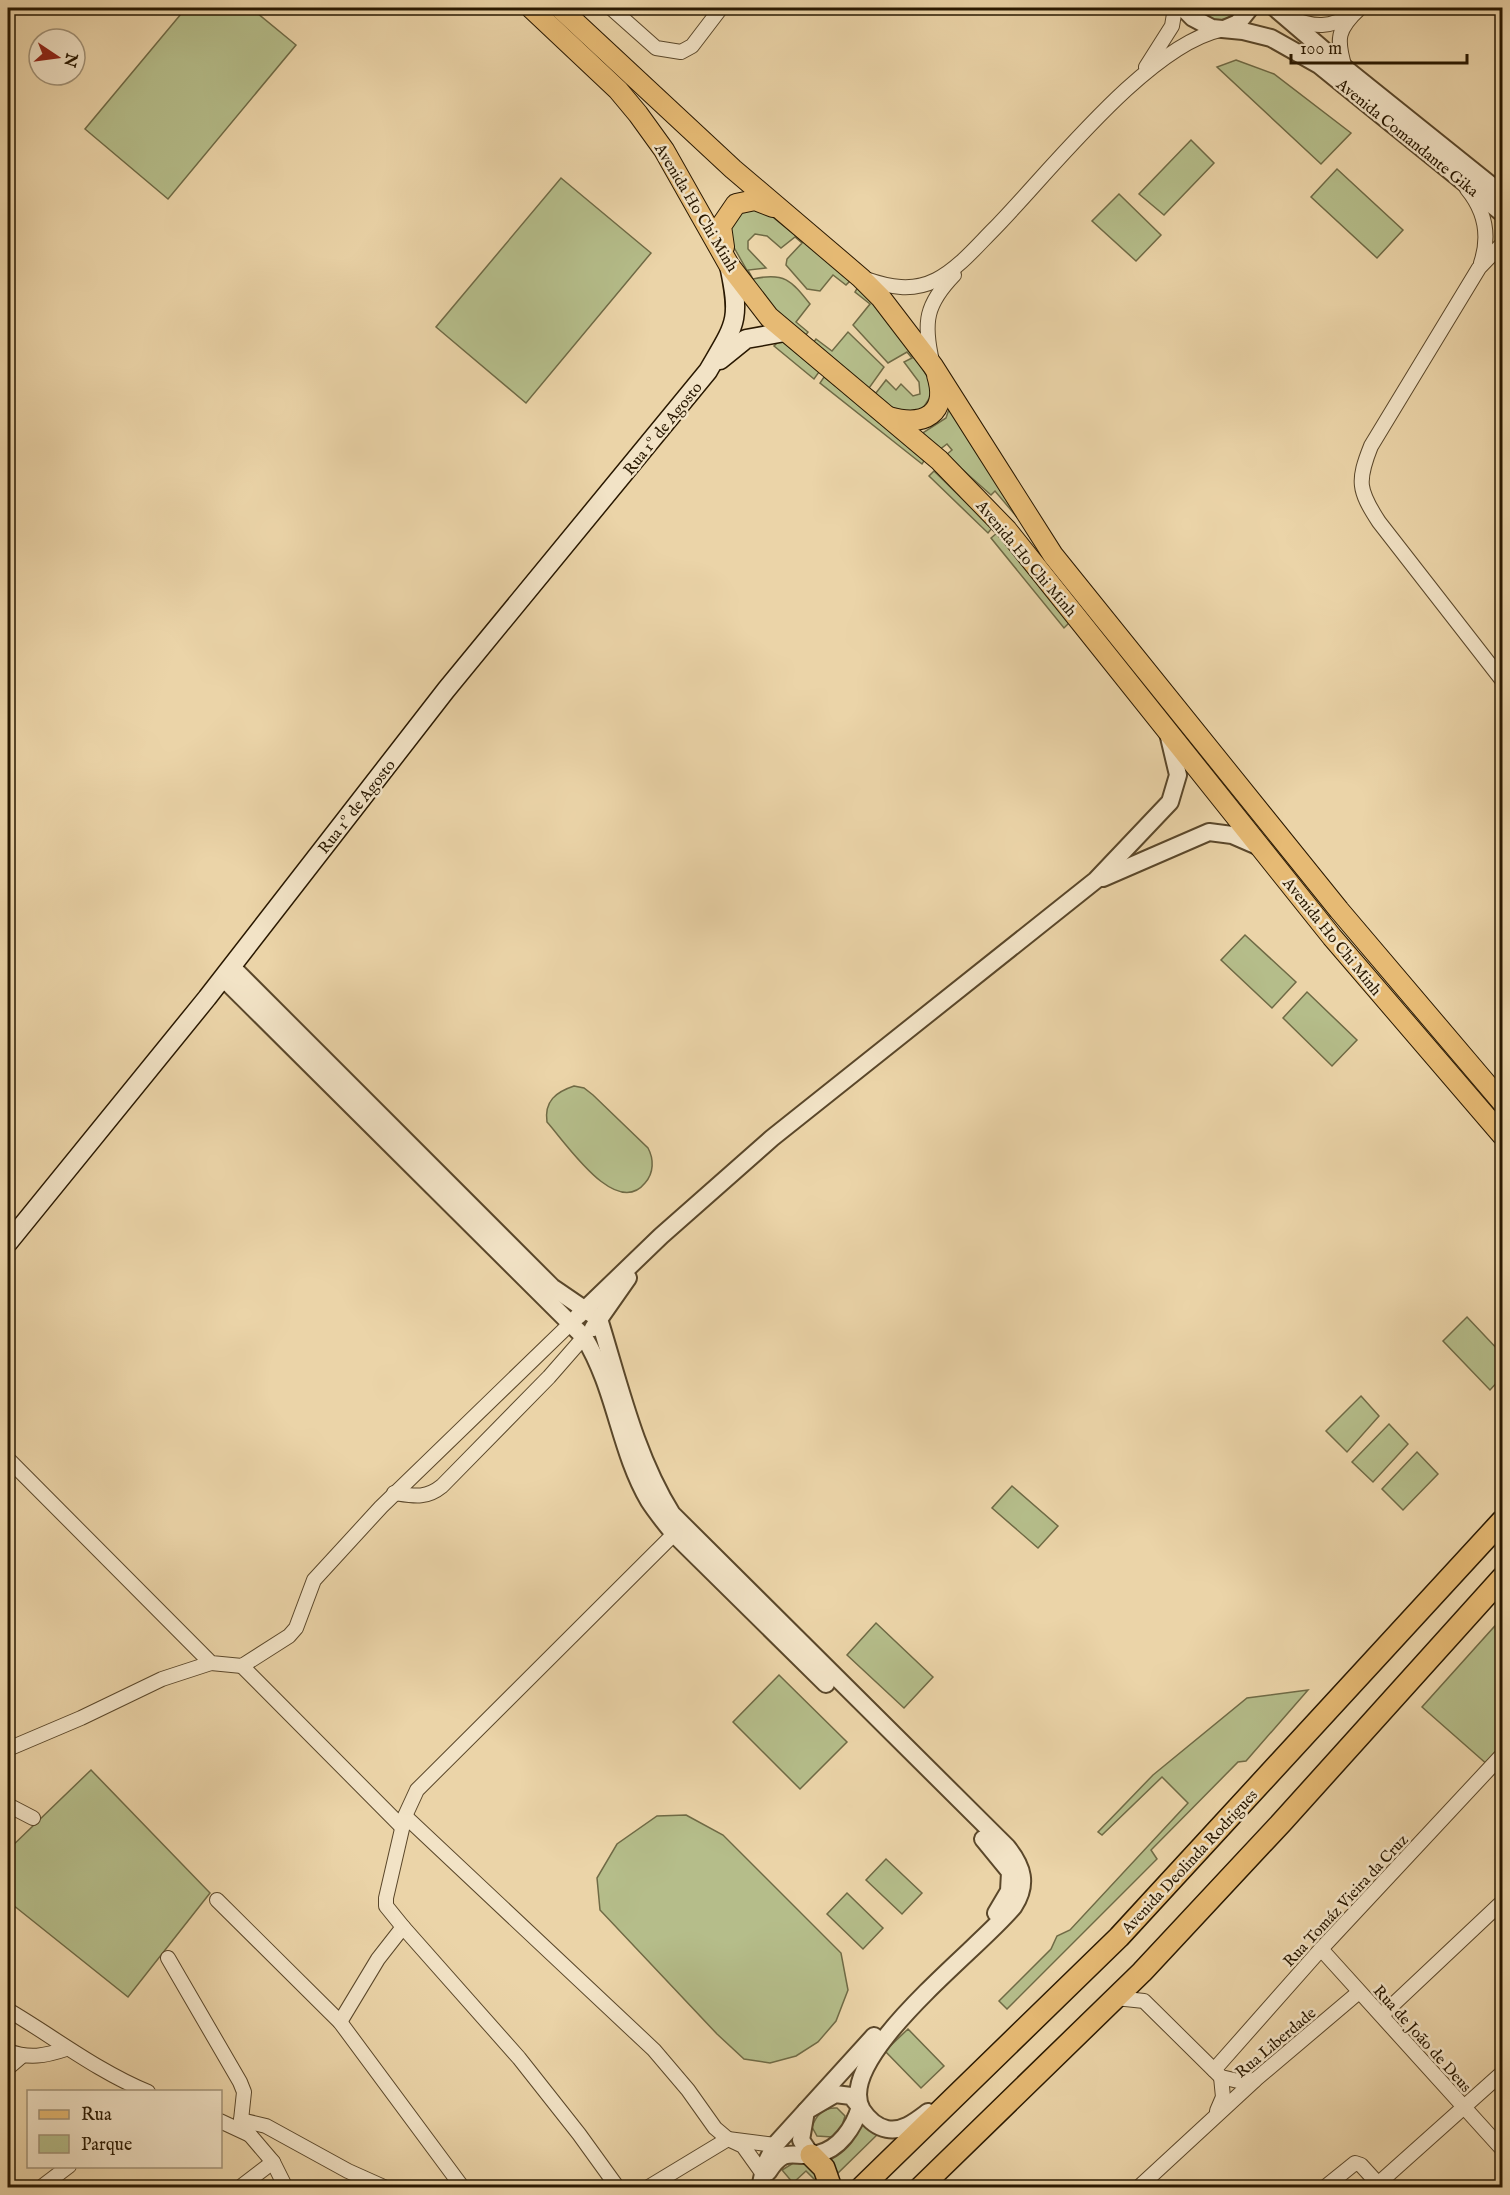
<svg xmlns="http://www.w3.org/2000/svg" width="1510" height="2195" viewBox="0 0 1510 2195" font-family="'IM FELL English',serif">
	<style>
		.green { fill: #b5bd8a; stroke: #6f6a45; stroke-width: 1.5; fill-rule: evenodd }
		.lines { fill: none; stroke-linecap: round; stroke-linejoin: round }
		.minor-casing { stroke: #5a472a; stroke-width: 16 }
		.tertiary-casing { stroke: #5a472a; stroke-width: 20 }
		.secondary-casing { stroke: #291800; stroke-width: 21 }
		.primary-casing { stroke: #291800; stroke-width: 22 }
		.trunk-casing { stroke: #291800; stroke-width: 24 }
		.minor { stroke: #f2e3c6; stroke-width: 14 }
		.tertiary { stroke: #f2e3c6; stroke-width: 16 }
		.secondary { stroke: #f2e3c6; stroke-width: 18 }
		.primary { stroke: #e6ba74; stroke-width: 20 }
		.trunk { stroke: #e6ba74; stroke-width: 21 }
		.labels { text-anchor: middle; stroke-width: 5; stroke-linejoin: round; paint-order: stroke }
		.street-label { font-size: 16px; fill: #291800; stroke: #f2e3c6 }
	</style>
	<rect width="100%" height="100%" fill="#ebd4a8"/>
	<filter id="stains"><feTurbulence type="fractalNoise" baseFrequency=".00333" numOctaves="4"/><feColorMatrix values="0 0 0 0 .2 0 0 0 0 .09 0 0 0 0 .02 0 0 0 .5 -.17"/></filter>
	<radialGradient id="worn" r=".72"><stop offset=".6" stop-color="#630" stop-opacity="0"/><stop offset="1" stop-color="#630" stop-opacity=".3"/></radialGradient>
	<g class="green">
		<polygon points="186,8 251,8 296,45 168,199 85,129"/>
		<path d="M1195,8H1247C1231,21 1209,27 1195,8Z"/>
		<polygon points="1236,60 1274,74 1351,133 1321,164 1217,67"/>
		<polygon points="1191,140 1214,163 1164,215 1139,194"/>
		<polygon points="1337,169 1403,230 1377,258 1311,197"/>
		<polygon points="561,178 651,253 526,403 436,327"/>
		<polygon points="1119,194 1161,235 1136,261 1092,221"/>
		<path d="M747,208L764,210L868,294L895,325L932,384V394L920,413L903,415L884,404L784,321L757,288L728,237L732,219ZM755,234L767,236L781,248L795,237L802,243L787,259L786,265L807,289L820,291L833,275L846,285L850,281L858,287L855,292L870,304L853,325L888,363L907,352L912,358L904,362L919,382L920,394L913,396L901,384L896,390L886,380L876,393L869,388L884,367L848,332L832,351L816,339L813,343L804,337L808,332L796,322L810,304C791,280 784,272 753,279L748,270L766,268L748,249V241Z"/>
		<polygon points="780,340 819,372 814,379 774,346"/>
		<polygon points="824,377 926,458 922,464 820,383"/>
		<polygon points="951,403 1043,548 995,491 991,495 946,455 952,450 947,444 939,450 921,434 946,418"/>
		<polygon points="934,471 992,528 988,533 929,476"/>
		<polygon points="997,533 1069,623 1064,628 991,538"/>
		<polygon points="1245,935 1296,982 1272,1008 1221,960"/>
		<polygon points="1307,992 1357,1040 1332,1066 1283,1018"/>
		<path d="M574,1086L584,1088L593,1095L648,1148C654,1159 654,1173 645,1183C616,1219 566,1143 547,1122C544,1101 556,1092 574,1086Z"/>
		<polygon points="1467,1317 1502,1354 1502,1377 1490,1390 1443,1341"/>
		<polygon points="1361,1396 1379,1416 1347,1452 1326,1431"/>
		<polygon points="1389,1424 1408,1444 1373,1482 1352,1462"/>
		<polygon points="1417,1452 1438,1474 1403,1510 1382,1489"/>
		<polygon points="1012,1486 1058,1526 1038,1548 992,1508"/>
		<polygon points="1502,1618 1502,1750 1489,1766 1422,1707"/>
		<polygon points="876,1623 933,1677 904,1708 847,1655"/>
		<polygon points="779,1675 847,1742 800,1789 733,1722"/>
		<polygon points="1308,1690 1246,1761 1238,1762 1151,1850 1157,1859 1007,2009 999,2001 1051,1949 1057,1936 1070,1930 1188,1803 1162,1777 1102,1835 1098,1832 1153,1775 1247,1698"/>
		<polygon points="91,1770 210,1893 128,1997 8,1901 8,1850"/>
		<polygon points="686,1815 723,1835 841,1953 848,1990 836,2021 818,2042 796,2056 770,2063 744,2059 717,2034 600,1910 597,1878 617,1844 657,1816"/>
		<polygon points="886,1859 922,1893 902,1914 866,1880"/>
		<polygon points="847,1893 883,1928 863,1949 827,1914"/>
		<polygon points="908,2029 944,2066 921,2088 885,2051"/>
		<path d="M837,2108L845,2116L841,2129L832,2137L817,2136L812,2127C816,2115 824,2107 837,2108Z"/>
		<polygon points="863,2123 879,2133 838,2173 828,2158 857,2133"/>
		<path d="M795,2162C814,2162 816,2171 822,2187H807L815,2180L806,2171L793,2183L782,2170Z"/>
	</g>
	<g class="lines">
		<g class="minor-casing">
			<g id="minor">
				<polyline points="611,8 656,48 681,52 692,46 721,8"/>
				<path d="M1290,18C1315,28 1330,28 1353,14"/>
				<polyline points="1146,67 1172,26 1175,8"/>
				<path d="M1345,68C1336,39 1337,29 1360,8"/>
				<path d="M1467,189C1486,212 1490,236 1481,263"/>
				<path d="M1502,244L1479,268L1371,446C1357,481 1358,490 1379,522L1502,680"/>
				<path d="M866,279C889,287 912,292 936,280C958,269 977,246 994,229C1049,173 1146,47 1220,30"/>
				<path d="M932,361C923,322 926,304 954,275"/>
				<polyline points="8,1459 211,1663 242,1666 289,1636 296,1628 314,1580 381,1507 571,1323"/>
				<path d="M394,1493C414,1496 426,1499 442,1486L549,1377L584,1337"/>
				<polyline points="242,1666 402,1827"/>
				<polyline points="8,1749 81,1718 162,1679 211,1663"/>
				<polyline points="8,1805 33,1818"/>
				<polyline points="405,1816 654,2050 688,2090 715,2128 728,2139 743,2146 763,2174"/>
				<polyline points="217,1900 340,2022 463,2188"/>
				<polyline points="403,1927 519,2058 579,2134 618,2188"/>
				<polyline points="1321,1949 1502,2149"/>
				<polyline points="168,1958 240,2082 244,2092 241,2120 250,2135 273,2162 286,2188"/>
				<polyline points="1116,1998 1144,2001 1221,2077 1238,2081 1255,2080"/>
				<path d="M8,2010C54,2037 97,2071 148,2092"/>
				<polyline points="1382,2015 1502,1902"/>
				<polyline points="340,2022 378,1959 403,1927 386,1906 386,1898 405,1816 417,1790 674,1534"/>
				<path d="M8,2051C29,2059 45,2056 66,2049"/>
				<polyline points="8,2068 22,2056"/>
				<polyline points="1214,2070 1321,1949 1502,1755"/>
				<polyline points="1217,2111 1223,2097 1221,2077"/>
				<polyline points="241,2120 266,2126 348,2171 386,2188"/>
				<polyline points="220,2121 250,2135"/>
				<polyline points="1379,2183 1502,2073"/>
				<polyline points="40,2188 69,2166"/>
				<polyline points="239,2188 273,2162"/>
				<polyline points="647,2188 728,2139 775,2145"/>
				<polyline points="1138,2188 1255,2080 1359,1992"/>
				<polyline points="1324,2188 1355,2163 1361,2165 1382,2188"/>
			</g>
		</g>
		<g class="tertiary-casing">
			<g id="tertiary">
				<polyline points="1183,8 1193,18 1212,28 1243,31 1271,38 1319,65 1502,213"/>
				<polyline points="1275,8 1345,68 1502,194"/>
				<polyline points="1224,29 1238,23 1250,8"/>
				<polyline points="1103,878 1209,832 1232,835 1262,848"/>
				<path d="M232,967L552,1287L593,1315L600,1322C620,1387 636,1457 672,1514L1007,1847C1023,1867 1028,1884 1014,1906C983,1946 832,2058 862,2110C868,2119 877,2127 887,2129C903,2132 916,2121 928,2112"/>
				<path d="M223,978L584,1337C616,1389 619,1450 649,1501C656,1512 665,1523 674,1534L826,1684"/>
				<polyline points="578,1316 661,1236 772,1138 1096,880 1170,802 1178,775 1168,733"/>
				<polyline points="593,1328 628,1278"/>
				<polyline points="983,1839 1010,1872 1009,1891 996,1913"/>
				<path d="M768,2172C786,2144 793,2159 817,2154C839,2150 854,2127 860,2107L851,2096L835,2094L806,2111L801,2140L811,2155"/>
				<polyline points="760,2188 765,2165 775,2145 874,2036"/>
			</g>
		</g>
		<g class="secondary-casing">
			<g id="secondary">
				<polyline points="720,360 746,339 785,332"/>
				<path d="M8,1243L207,998L446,690L708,371C736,323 741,321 729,265"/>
			</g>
		</g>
		<g class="primary-casing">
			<g id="primary">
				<polyline points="531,8 618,90 638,114 664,150 729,265 769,317 939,460 1007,530 1332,937 1502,1135"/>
				<polyline points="560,8 733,169 861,278 881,298 933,366 1053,555 1339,910 1502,1102"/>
				<polyline points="724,247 721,226 736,204 755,200 773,207"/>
				<path d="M889,417C924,427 949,414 937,375"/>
			</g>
		</g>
		<g class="trunk-casing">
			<g id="trunk">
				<polyline points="811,2155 824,2168 831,2188"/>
				<polyline points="861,2188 1119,1937 1502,1521"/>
				<polyline points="920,2188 1142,1972 1282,1822 1502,1578"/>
			</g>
		</g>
		<use href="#minor" class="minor"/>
		<use href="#tertiary" class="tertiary"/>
		<use href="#secondary" class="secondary"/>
		<use href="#primary" class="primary"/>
		<use href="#trunk" class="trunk"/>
	</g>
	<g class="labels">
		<g class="street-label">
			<text transform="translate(1408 137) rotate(39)" y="6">Avenida Comandante Gika</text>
			<text transform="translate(697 207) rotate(59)" y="6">Avenida Ho Chi Minh</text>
			<text transform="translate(662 428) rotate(-51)" y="6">Rua 1º de Agosto</text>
			<text transform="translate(1027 558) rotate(50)" y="6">Avenida Ho Chi Minh</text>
			<text transform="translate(356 806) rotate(-52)" y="6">Rua 1º de Agosto</text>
			<text transform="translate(1333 936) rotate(51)" y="6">Avenida Ho Chi Minh</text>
			<text transform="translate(1189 1861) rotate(-47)" y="6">Avenida Deolinda Rodrigues</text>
			<text transform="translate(1345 1900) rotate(-47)" y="6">Rua Tomáz Vieira da Cruz</text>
			<text transform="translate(1423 2038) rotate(48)" y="6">Rua de João de Deus</text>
			<text transform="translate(1275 2042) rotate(-40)" y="6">Rua Liberdade</text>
		</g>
	</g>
	<rect width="1510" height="2195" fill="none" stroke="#ebd4a8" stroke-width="30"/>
	<rect x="9" y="9" width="1492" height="2177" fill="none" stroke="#291800" stroke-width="3"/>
	<rect x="15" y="15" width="1480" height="2165" fill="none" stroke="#291800" stroke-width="1.5"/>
	<rect x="27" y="2090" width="195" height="78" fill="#f2e3c6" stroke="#a29277" stroke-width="1.5"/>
	<rect x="39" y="2110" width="30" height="9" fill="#e6ba74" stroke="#a29277" stroke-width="1.5"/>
	<text x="81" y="2120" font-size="18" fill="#291800">Rua</text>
	<rect x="39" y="2135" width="30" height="18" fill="#b5bd8a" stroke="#a29277" stroke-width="1.5"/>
	<text x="81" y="2150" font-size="18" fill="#291800">Parque</text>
	<g transform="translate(57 57) rotate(103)"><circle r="28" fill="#f2e3c6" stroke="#a29277" stroke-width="1.5"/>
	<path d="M0-4.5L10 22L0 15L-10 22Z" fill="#8f2418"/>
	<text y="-9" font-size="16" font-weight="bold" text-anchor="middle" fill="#291800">N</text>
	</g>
	<path d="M1291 54v9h176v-9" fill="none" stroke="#291800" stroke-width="3"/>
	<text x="1300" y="54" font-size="18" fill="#291800" stroke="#f2e3c6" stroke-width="4.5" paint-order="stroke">100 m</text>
	<rect width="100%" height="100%" filter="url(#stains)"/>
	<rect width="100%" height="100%" fill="url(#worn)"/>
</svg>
